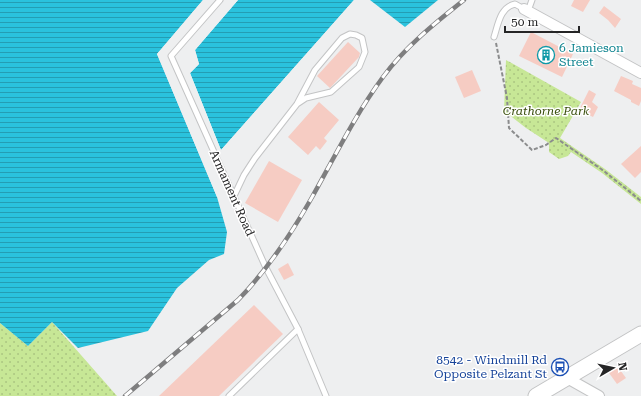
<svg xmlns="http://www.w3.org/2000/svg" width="641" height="396" viewBox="0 0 641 396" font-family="'Roboto Serif',serif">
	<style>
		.grass { fill: url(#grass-dots) }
		.water { fill: url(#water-rules) }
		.pier { fill: #eeeff0 }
		.building { fill: #f6ccc3 }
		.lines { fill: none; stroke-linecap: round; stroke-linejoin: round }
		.service-casing { stroke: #c3c4c5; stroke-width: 7 }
		.minor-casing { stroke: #c3c4c5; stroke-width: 12 }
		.secondary-casing { stroke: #c3c4c5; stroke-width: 17 }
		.path { stroke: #8b8c8d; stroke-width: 2; stroke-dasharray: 4 2; stroke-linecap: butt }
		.service { stroke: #fff; stroke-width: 5 }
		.minor { stroke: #fff; stroke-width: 10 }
		.secondary { stroke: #fff; stroke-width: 15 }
		.rail-casing { stroke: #7e7e7f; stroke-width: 4.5 }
		.rail { stroke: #fff; stroke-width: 3; stroke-dasharray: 9; stroke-linecap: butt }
		.labels { text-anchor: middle; stroke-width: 3; stroke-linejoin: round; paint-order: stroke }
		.culture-label { font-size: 12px; fill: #0d838f; stroke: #fff; text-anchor: start }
		.park-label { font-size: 12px; font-style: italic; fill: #384d0a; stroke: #fff }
		.street-label { font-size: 12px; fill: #252526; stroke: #fff }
		.transit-label { font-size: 12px; fill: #164399; stroke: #fff; text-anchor: end }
	</style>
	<defs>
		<pattern id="grass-dots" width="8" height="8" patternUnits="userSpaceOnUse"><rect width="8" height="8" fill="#c7e796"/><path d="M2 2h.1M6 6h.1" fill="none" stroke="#abc681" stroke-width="1.8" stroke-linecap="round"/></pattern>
		<pattern id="water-rules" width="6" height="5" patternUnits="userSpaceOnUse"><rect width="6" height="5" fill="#2ac2dd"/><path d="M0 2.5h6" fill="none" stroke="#249db3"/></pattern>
	</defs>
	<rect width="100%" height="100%" fill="#eeeff0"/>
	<g class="grass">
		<polygon points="506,60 581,102 560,138 605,169 641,197 641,204 602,173 571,152 568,156 559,159 549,152 549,143 526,128 504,111"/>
		<polygon points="52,322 117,396 0,396 0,323 28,346"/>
	</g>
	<g class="water">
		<polygon points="0,0 203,0 157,54 217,197 227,232 224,254 209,260 177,288 148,331 78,348 52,322 28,346 0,323"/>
		<polygon points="238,0 354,0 221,150 190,73 199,64 195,50"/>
		<polygon points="370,0 438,0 405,27"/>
	</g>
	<g class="pier">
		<polygon points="203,0 205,0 159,54 215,185 219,195 217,197 157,54"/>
		<polygon points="236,0 238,0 195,50 199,64 190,73 221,150 354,0 356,0 221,152 219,151 188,73 197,63 193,49"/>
	</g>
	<g class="building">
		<polygon points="574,0 590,0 583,12 571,6"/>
		<polygon points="604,6 621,19 615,28 608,20 599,13"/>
		<polygon points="531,32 573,54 562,77 519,56"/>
		<polygon points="348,42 360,53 359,57 330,88 317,76"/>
		<polygon points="472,70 481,91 464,98 455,77"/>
		<polygon points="621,76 633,81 632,84 641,88 641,101 639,106 631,102 631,100 614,91"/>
		<polygon points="589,90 596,94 592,102 598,107 593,117 579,110"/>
		<polygon points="319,102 339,120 324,138 327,141 320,150 316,146 308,155 288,137"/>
		<polygon points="641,146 641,172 635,178 621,164"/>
		<polygon points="269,161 302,180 278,222 245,203"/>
		<polygon points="288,263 294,275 284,280 278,269"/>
		<polygon points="254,305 283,334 219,396 159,396"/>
		<polygon points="618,367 626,378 617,384 609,373"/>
	</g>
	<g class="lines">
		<g class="service-casing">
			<g id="service">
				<polyline points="220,0 171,56 266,268 298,329 326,396"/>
				<polyline points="528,11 532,0"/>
				<path d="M494,37C498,25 500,7 515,4L524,9"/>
				<polyline points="234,196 244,175 255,158 297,104 315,70 342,38 350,34 356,35 362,38 365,52 359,67 331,92 306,98 297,104"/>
				<polyline points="229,396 298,329"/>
			</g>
		</g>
		<g class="minor-casing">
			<g id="minor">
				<polyline points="524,9 641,73"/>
				<polyline points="567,378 599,396"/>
			</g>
		</g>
		<g class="secondary-casing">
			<polyline id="secondary" points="536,396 641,334"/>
		</g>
		<polyline class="path" points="496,43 507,98 509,128 532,150 546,145 556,138 604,171 641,201"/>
		<use href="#service" class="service"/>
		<use href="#minor" class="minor"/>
		<use href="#secondary" class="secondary"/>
		<g class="rail-casing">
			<path id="rail" d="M125,396L238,300C267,270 290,236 311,199C334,158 355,115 383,77C405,47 435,23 464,0"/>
		</g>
		<use href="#rail" class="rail"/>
	</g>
	<defs>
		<g id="building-ring" transform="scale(0.9)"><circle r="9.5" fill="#fff" stroke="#0f9aa8" stroke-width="1.5"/><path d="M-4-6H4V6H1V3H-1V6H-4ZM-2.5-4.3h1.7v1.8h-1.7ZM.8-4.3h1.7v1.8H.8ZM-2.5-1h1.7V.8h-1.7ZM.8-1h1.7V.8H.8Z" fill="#0f9aa8"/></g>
		<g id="bus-ring" transform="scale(0.9)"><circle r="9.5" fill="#fff" stroke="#1a4fb4" stroke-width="1.5"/><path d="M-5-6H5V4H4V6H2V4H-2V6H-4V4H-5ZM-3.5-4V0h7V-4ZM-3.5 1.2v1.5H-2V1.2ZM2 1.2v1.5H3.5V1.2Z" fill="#1a4fb4"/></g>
	</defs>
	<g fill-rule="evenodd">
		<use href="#building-ring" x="546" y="55"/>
		<use href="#bus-ring" x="560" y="367"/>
	</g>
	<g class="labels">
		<g class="culture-label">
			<text x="559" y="52">6 Jamieson<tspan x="559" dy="14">Street</tspan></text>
		</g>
		<g class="park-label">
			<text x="546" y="115">Crathorne Park</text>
		</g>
		<g class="street-label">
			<text transform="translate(232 193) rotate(66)" y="4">Armament Road</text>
		</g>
		<g class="transit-label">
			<text x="547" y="364">8542 - Windmill Rd<tspan x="547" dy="14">Opposite Pelzant St</tspan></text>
		</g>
	</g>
	<g transform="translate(613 368) rotate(81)" stroke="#ffffff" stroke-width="3" paint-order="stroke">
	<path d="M0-3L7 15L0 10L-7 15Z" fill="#252526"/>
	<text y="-6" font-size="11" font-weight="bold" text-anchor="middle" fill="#252526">N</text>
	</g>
	<path d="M505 26v6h74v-6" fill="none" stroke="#252526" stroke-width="2"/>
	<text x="511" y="26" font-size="12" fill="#252526" stroke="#ffffff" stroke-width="3" paint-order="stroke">50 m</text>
</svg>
